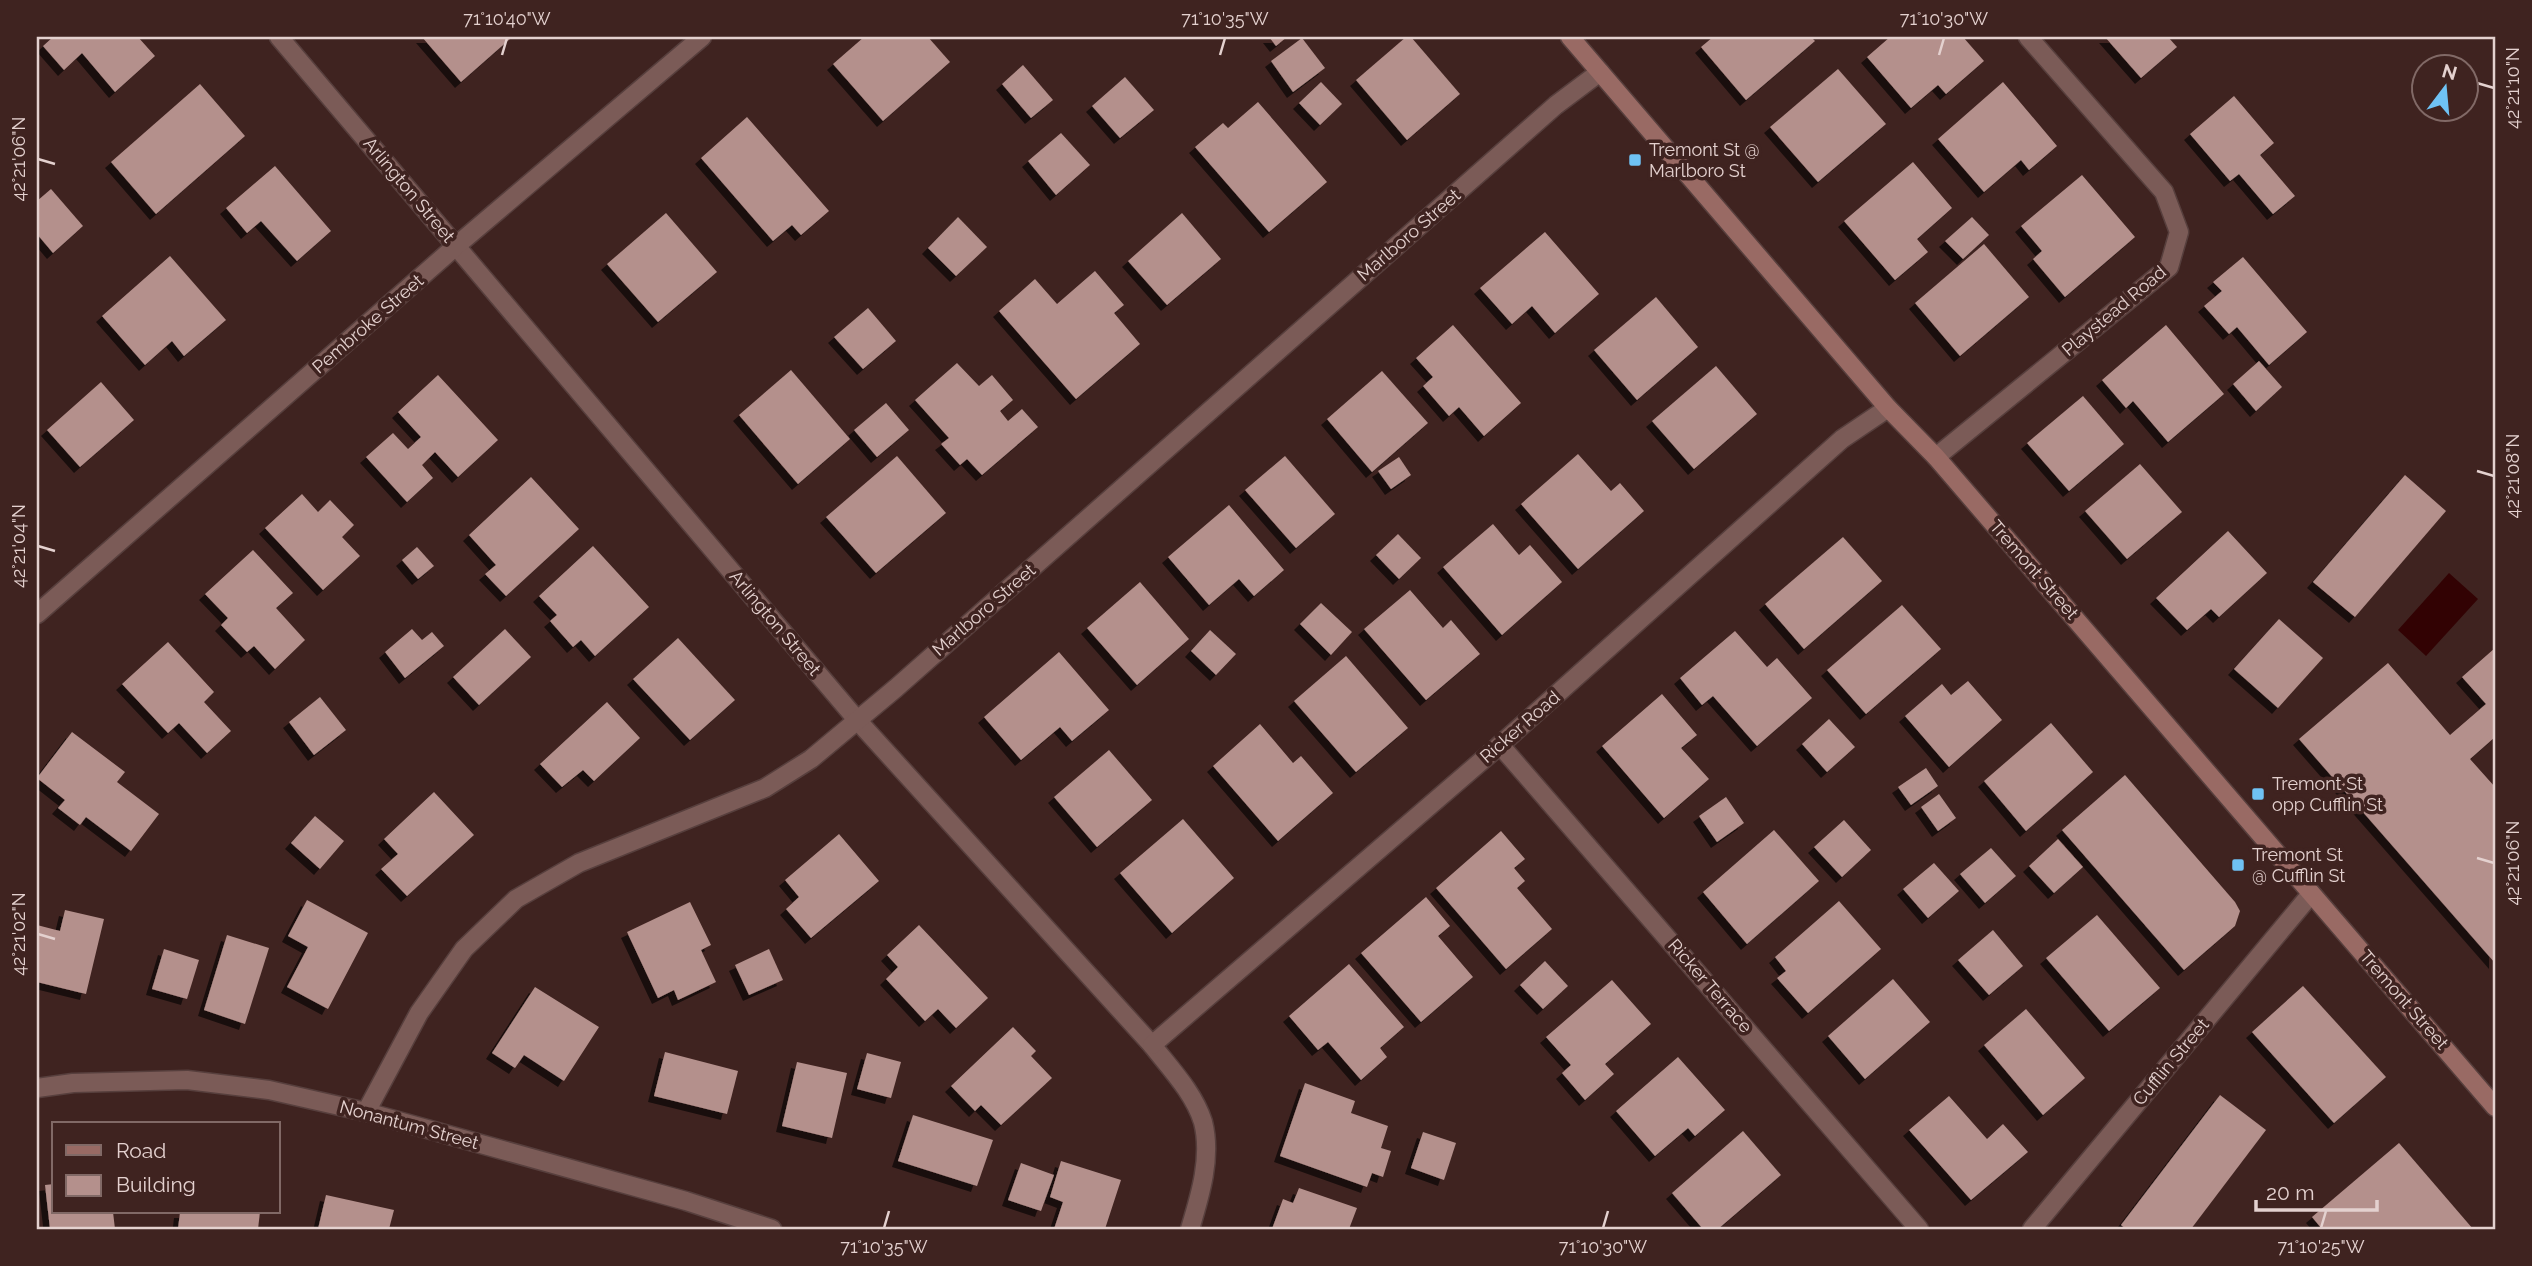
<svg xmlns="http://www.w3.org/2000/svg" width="2532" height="1266" viewBox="0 0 2532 1266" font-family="Raleway,sans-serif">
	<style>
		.water { fill: #320203 }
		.building { fill: #b4908c; filter: url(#shadow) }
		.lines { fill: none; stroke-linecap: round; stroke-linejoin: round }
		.street-casing { stroke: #573f3d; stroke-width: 21 }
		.secondary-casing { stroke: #573f3d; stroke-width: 21 }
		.street { stroke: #7b5b57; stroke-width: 18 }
		.secondary { stroke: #996a64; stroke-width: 18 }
		.ticks { fill: none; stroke: #e4d1cf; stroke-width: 2.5 }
		.poi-dot { fill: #6fc2f4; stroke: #3f2320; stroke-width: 2.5 }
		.labels { text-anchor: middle; stroke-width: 7; stroke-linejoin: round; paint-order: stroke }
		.poi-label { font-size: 18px; fill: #e4d1cf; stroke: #3f2320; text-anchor: start }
		.street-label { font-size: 18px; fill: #e4d1cf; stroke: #3f2320 }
		.neatline { fill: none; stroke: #e4d1cf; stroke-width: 2.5 }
		.ticks-label { font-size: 18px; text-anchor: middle; fill: #e4d1cf }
	</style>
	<defs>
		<filter id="shadow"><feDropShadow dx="-6" dy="6" stdDeviation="0" flood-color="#0009"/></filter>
	</defs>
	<rect width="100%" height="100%" fill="#3f2320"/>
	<polygon class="water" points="2449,573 2478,599 2426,656 2398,630"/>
	<g class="building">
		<polygon points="53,37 138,37 155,56 115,92 82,53 64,70 43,46"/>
		<polygon points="422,37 509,37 511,38 461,82"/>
		<polygon points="864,37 928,37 950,62 883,121 833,64"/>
		<polygon points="1269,37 1287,37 1276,46"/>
		<polygon points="1406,37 1411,37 1460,94 1407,140 1356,80"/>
		<polygon points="1713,37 1811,37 1815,41 1746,100 1701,47"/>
		<polygon points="1890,37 1963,37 1984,61 1946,94 1938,85 1911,108 1867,57"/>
		<polygon points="2105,37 2168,37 2177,47 2141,78"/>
		<polygon points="1302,38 1325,68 1293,92 1271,61"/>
		<polygon points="1023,65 1053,100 1031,118 1002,84"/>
		<polygon points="1838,69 1886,124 1818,182 1770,127"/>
		<polygon points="1125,77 1154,110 1120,138 1092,106"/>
		<polygon points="1321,82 1342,104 1320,125 1299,103"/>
		<polygon points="2003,82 2057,146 2029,170 2021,160 1984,192 1938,139"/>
		<polygon points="200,84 245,136 156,214 111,162"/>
		<polygon points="2234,96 2274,143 2260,155 2295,196 2273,214 2239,174 2230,181 2190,134"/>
		<polygon points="1258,102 1327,182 1269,232 1195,147 1223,123 1228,128"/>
		<polygon points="747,117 829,211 801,235 792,225 773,241 701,158"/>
		<polygon points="1061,133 1090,165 1056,195 1028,161"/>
		<polygon points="1913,162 1952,208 1917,239 1928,252 1895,280 1844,221"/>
		<polygon points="275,166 331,231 297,261 261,221 247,233 226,208"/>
		<polygon points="2082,175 2135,237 2065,297 2033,259 2042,251 2021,226"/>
		<polygon points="51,189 83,226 53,253 37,234 37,201"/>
		<polygon points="666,213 717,272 658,322 607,264"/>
		<polygon points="1182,213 1221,259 1167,305 1128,261"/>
		<polygon points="958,217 987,247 956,276 928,248"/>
		<polygon points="1972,217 1989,235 1963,259 1945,241"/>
		<polygon points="1545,232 1599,294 1555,333 1532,306 1512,324 1480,288"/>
		<polygon points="1984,244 2029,297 1960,356 1915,303"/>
		<polygon points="170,256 226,320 184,356 172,341 145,365 102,316"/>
		<polygon points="2243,257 2307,332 2269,365 2237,327 2229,334 2204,306 2222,291 2213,282"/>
		<polygon points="1095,271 1124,305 1114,313 1140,344 1076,399 999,311 1035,279 1057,304"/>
		<polygon points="1656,297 1698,347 1637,400 1594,350"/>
		<polygon points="868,308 896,341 863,369 834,337"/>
		<polygon points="1453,325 1521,403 1484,436 1459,407 1449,416 1423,386 1433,377 1416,358"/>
		<polygon points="2166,325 2224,394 2168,442 2133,401 2126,408 2102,380"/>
		<polygon points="2259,361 2282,387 2256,411 2233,384"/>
		<polygon points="957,363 979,386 992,375 1013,400 1000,411 1008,421 1022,409 1038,427 982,475 967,459 960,465 941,444 949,438 915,400"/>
		<polygon points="1716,366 1757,414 1694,469 1652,421"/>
		<polygon points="791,370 850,439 798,484 739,415"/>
		<polygon points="1382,371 1428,423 1372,472 1327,419"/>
		<polygon points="438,375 498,440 458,477 435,452 422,465 433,478 407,502 366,457 393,433 408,449 421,437 398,412"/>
		<polygon points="101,382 134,420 80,467 47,430"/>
		<polygon points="2083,396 2124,444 2069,491 2027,443"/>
		<polygon points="886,403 909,430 877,457 854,430"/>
		<polygon points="1578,454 1611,491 1620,483 1644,511 1578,569 1521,504"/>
		<polygon points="897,456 946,513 876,573 826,517"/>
		<polygon points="1285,456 1335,514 1296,548 1245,490"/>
		<polygon points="1399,457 1411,475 1391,489 1378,471"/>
		<polygon points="2140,464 2182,512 2127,559 2085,511"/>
		<polygon points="2405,475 2446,511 2355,617 2313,582"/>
		<polygon points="531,477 579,529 506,596 485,574 496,565 469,535"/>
		<polygon points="302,494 318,512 330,500 354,525 342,537 360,556 323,590 265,528"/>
		<polygon points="1229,505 1284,570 1254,596 1239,579 1209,605 1168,557"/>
		<polygon points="1493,524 1519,555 1530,545 1562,582 1502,635 1443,567"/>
		<polygon points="2228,531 2267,573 2219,617 2211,609 2187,630 2156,598"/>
		<polygon points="1398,534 1421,558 1399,579 1376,555"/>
		<polygon points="1843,537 1882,581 1804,649 1765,604"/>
		<polygon points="593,546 649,607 595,656 581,640 573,647 550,621 557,615 539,596"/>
		<polygon points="417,547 434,566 418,579 402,560"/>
		<polygon points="253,550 293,593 276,608 305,640 275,669 254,646 247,652 221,625 228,618 205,594"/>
		<polygon points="1140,582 1189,639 1137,685 1087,628"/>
		<polygon points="1410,590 1443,628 1451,620 1480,654 1426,700 1364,629"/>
		<polygon points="1321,603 1352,632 1331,655 1300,624"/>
		<polygon points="1902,605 1941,649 1866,714 1827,670"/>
		<polygon points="2279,619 2323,658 2278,708 2234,669"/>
		<polygon points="412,629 422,640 432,632 444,646 405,678 385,652"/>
		<polygon points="505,629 531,657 479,705 453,677"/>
		<polygon points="1210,630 1236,654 1216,675 1191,651"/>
		<polygon points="1735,631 1767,667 1777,658 1812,698 1757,746 1713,696 1702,705 1680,678"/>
		<polygon points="678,638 735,700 690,740 633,679"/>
		<polygon points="168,642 214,692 204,702 231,731 207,753 179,723 168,733 122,684"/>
		<polygon points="2495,648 2495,737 2470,759 2495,787 2495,963 2299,739 2388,663 2450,735 2486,704 2462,677"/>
		<polygon points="1059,652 1109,710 1072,741 1060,727 1021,760 984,717"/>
		<polygon points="1346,656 1408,728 1356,772 1294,701"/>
		<polygon points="1968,681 2002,720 1949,767 1905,716 1942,684 1951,695"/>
		<polygon points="1662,694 1697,735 1681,748 1709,779 1664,818 1602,746"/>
		<polygon points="320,697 346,730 314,755 289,722"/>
		<polygon points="607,702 640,738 594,781 583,770 562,787 540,764"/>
		<polygon points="1829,719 1855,747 1827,772 1802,744"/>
		<polygon points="2051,723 2093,772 2026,831 1984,781"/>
		<polygon points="1260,724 1293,763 1301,756 1333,793 1278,841 1213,766"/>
		<polygon points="72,732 125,772 117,782 159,814 131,851 86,817 80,825 58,808 65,800 37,778"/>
		<polygon points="1109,750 1152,800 1097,847 1054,797"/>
		<polygon points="1926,768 1938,786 1911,805 1898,787"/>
		<polygon points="2125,775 2235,902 2240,911 2235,926 2184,970 2062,830"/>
		<polygon points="434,792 474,835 407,896 381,869 398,854 384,839"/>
		<polygon points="1939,794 1956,818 1938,831 1921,807"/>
		<polygon points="1726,797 1744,823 1717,842 1699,816"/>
		<polygon points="315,816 344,841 320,869 291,843"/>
		<polygon points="1183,819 1234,878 1172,933 1120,873"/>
		<polygon points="1844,820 1871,850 1842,877 1814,847"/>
		<polygon points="1774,830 1819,881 1747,944 1703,892"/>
		<polygon points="1501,831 1525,859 1514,868 1525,881 1517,888 1552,929 1506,969 1436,888"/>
		<polygon points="839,834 879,881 811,938 786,909 799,897 785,880"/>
		<polygon points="2058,839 2083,867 2054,893 2029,866"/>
		<polygon points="1991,848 2016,876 1985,903 1960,874"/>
		<polygon points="1934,863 1959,891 1928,918 1903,889"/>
		<polygon points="1426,897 1450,926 1438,936 1473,977 1421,1022 1361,953"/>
		<polygon points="307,900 368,933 328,1009 287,987 308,947 288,936"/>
		<polygon points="1839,901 1881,949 1808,1013 1777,978 1786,971 1775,957"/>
		<polygon points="690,902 711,945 701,950 716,982 678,1000 674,990 658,998 627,932"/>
		<polygon points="65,910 104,919 86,994 37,982 37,925 60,931"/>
		<polygon points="2097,915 2160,988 2109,1031 2046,958"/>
		<polygon points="919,925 988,998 956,1028 938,1009 925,1021 886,979 898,967 887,955"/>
		<polygon points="1993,930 2023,966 1989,995 1958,960"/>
		<polygon points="227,935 269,948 245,1024 204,1010"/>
		<polygon points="164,949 199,960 187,999 152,989"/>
		<polygon points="769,949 783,980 749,995 735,965"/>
		<polygon points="1545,961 1568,986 1543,1009 1520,985"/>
		<polygon points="1349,964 1404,1027 1380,1048 1387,1057 1361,1080 1328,1042 1318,1050 1289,1016"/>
		<polygon points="1893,979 1930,1022 1865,1079 1828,1036"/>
		<polygon points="1612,980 1651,1024 1605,1064 1614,1074 1585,1100 1562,1073 1571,1065 1546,1037"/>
		<polygon points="2303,986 2386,1077 2334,1123 2252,1032"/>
		<polygon points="535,987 599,1027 564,1081 524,1055 515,1068 492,1053"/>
		<polygon points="2026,1009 2085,1078 2043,1115 1984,1045"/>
		<polygon points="1013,1027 1036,1051 1031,1056 1052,1078 1001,1125 981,1105 975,1111 951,1086"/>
		<polygon points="665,1052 738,1071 727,1114 654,1096"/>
		<polygon points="867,1053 901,1062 891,1098 857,1089"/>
		<polygon points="1678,1057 1725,1110 1695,1136 1688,1128 1655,1156 1616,1111"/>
		<polygon points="797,1062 847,1073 832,1138 782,1126"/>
		<polygon points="1305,1083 1355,1101 1351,1113 1388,1126 1381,1148 1391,1151 1383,1177 1372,1173 1367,1187 1280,1156"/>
		<polygon points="2220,1095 2266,1130 2191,1229 2126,1229 2121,1225"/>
		<polygon points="1949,1096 1987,1139 2003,1124 2028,1152 1971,1200 1909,1130"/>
		<polygon points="913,1115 993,1140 977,1186 898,1161"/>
		<polygon points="1743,1131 1781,1175 1718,1229 1703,1229 1672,1193"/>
		<polygon points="1423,1132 1456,1143 1444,1180 1411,1168"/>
		<polygon points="2399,1143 2473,1229 2322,1229 2312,1217"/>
		<polygon points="1061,1161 1121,1180 1105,1229 1054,1229 1063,1202 1050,1197"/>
		<polygon points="1021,1163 1054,1175 1041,1211 1008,1200"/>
		<polygon points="54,1184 54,1212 113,1212 115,1229 50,1229 45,1185"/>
		<polygon points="1299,1188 1357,1208 1349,1229 1272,1229 1283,1199 1293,1203"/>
		<polygon points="326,1195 394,1210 389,1229 318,1229"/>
		<polygon points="180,1212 260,1212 258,1229 178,1229"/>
	</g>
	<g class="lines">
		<g class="street-casing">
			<g id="street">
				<path d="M279,37L858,721L1152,1045C1170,1068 1194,1093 1203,1122C1212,1157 1200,1196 1190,1229"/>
				<polyline points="1936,457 2169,267 2179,232 2164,192 2028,37"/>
				<polyline points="37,614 456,246 702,37"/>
				<polyline points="1500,745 1919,1229"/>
				<polyline points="1152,1045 1500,745 1842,439 1888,408"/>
				<polyline points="37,1088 73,1083 187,1080 269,1090 366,1112 686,1201 772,1229"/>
				<polyline points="366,1112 419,1013 464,949 516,899 579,863 765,788 811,759 896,688 1556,105 1600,72"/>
				<polyline points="2032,1229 2311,894"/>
			</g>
		</g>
		<g class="secondary-casing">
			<polyline id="secondary" points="1570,37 1888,408 1936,457 2495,1107"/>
		</g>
		<use href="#street" class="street"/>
		<use href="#secondary" class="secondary"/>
	</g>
	<path class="ticks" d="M502,55L507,38M1220,55L1225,38M1939,55L1944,38M2477,83L2494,88M38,159L55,164M2477,471L2494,476M38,546L55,551M2477,858L2494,863M38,934L55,939M884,1228L889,1211M1603,1228L1608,1211M2321,1228L2326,1211"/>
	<g class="poi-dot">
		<rect x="1628" y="153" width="14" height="14" rx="3.5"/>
		<rect x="2251" y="787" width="14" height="14" rx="3.5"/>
		<rect x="2231" y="858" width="14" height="14" rx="3.5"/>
	</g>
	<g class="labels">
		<g class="poi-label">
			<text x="1649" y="156">Tremont St @<tspan x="1649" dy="21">Marlboro St</tspan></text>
			<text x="2272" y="790">Tremont St<tspan x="2272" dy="21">opp Cufflin St</tspan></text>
			<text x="2252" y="861">Tremont St<tspan x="2252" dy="21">@ Cufflin St</tspan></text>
		</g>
		<g class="street-label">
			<text transform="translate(409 190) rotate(50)" y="6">Arlington Street</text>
			<text transform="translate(1409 235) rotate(-41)" y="6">Marlboro Street</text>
			<text transform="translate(2114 311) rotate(-40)" y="6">Playstead Road</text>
			<text transform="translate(368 324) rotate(-41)" y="6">Pembroke Street</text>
			<text transform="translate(2034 570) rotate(49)" y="6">Tremont Street</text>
			<text transform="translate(984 610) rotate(-41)" y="6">Marlboro Street</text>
			<text transform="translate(775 623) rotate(50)" y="6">Arlington Street</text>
			<text transform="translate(1520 727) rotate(-41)" y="6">Ricker Road</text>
			<text transform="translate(1710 986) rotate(49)" y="6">Ricker Terrace</text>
			<text transform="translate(2404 1000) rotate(49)" y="6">Tremont Street</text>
			<text transform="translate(2171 1062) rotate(-50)" y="6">Cufflin Street</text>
			<text transform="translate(409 1125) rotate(15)" y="6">Nonantum Street</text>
		</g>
	</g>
	<rect width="2532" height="1266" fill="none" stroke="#3f2320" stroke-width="77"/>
	<rect x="52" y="1122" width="228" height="91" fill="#3f2320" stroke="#816966" stroke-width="2"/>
	<rect x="66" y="1145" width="35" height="10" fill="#996a64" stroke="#816966" stroke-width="2"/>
	<text x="116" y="1158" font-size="21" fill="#e4d1cf">Road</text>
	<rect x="66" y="1175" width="35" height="21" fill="#b4908c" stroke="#816966" stroke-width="2"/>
	<text x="116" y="1192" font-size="21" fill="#e4d1cf">Building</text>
	<g transform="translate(2445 88) rotate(16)"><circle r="33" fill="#3f2320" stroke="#816966" stroke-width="2"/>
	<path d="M0-5L12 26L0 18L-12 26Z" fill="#6fc2f4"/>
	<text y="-10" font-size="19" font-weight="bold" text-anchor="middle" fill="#e4d1cf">N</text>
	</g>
	<path d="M2256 1200v10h121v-10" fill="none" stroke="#e4d1cf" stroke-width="3.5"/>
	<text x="2266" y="1200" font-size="21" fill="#e4d1cf" stroke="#3f2320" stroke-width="5" paint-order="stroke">20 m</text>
	<rect x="38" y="38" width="2456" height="1190" class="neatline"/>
	<g class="ticks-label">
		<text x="507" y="25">71°10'40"W</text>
		<text x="1225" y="25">71°10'35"W</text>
		<text x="1944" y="25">71°10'30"W</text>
		<text transform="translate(2513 88) rotate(-90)" y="6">42°21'10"N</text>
		<text transform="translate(19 159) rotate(-90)" y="6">42°21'06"N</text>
		<text transform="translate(2513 476) rotate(-90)" y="6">42°21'08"N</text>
		<text transform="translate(19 546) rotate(-90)" y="6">42°21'04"N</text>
		<text transform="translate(2513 863) rotate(-90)" y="6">42°21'06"N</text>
		<text transform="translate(19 934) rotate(-90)" y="6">42°21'02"N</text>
		<text x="884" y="1253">71°10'35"W</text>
		<text x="1603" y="1253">71°10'30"W</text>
		<text x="2321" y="1253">71°10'25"W</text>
	</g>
</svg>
